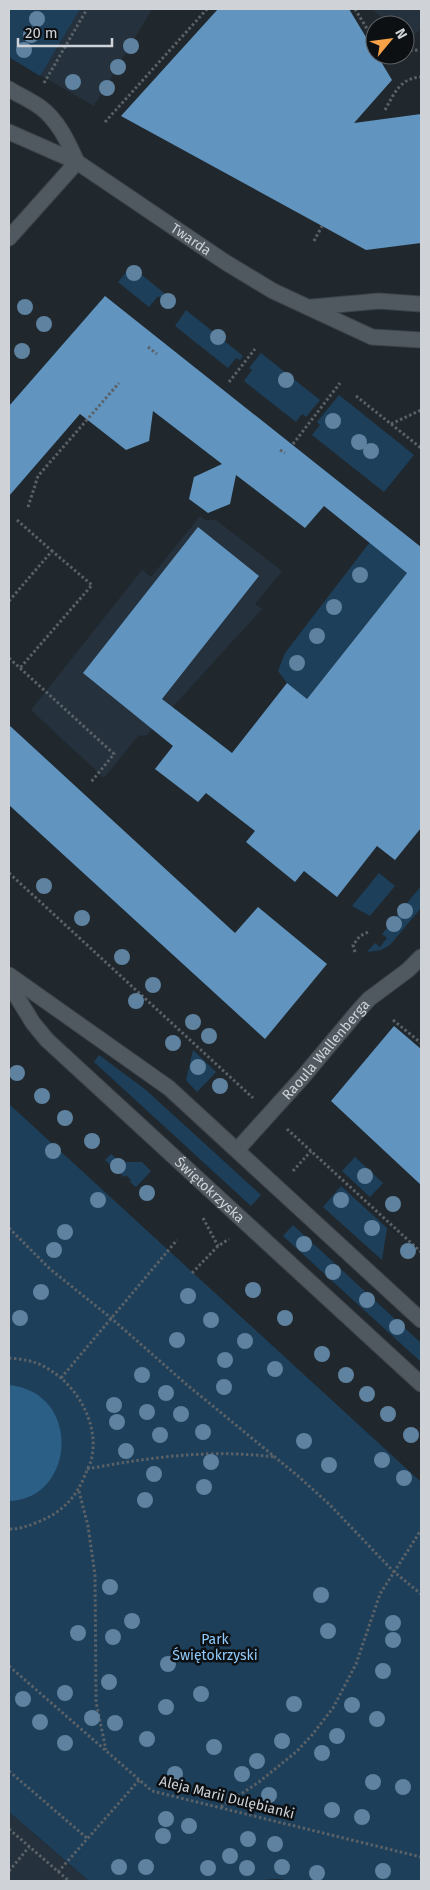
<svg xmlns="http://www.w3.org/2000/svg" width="430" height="1890" viewBox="0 0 430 1890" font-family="'Fira Sans',sans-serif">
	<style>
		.built { fill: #25313c }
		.green { fill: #1d3f5a }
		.water { fill: #2c5f86 }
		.building { fill: #6194bf }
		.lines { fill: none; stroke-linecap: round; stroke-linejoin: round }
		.street-casing { stroke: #3d4348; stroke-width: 17 }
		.secondary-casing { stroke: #3d4348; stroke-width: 17 }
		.path { stroke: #5a6167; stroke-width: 3; stroke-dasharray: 2.5 2.5; stroke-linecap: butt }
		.street { stroke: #515960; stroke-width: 15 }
		.secondary { stroke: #515960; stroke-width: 15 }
		.tree { fill: #5e829f }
		.labels { text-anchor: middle; stroke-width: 5; stroke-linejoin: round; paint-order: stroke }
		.street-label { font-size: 14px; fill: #cfd3d8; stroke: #0d1013 }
		.park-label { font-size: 14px; fill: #90cbfb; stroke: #0d1013 }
	</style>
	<rect width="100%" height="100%" fill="#20282e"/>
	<g class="built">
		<polygon points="9,9 152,9 94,106 9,57"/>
		<polygon points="372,9 421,9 421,29 408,41 405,38 405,25 389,25"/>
		<polygon points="200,516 206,520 216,520 282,571 255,604 262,609 147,735 138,736 104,778 31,710 142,570 151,577"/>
		<polygon points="9,1812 36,1836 89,1881 9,1881"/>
	</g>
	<g class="green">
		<polygon points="9,9 80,9 40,76 9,57"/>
		<polygon points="131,266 175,302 172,307 158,296 149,307 118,282"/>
		<polygon points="186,310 243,356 240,360 236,358 228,368 175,326"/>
		<polygon points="261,353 320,400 306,417 302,414 296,422 244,381 252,370 249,368"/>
		<polygon points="339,395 414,455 384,492 312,435 320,425 317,422"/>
		<polygon points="370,542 407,573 307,699 287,683 278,671 285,653"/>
		<polygon points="379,873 395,886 370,916 352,906"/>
		<polygon points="421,886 421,908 390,945 381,950 367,952 375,943 380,947 387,938 382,934"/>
		<polygon points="193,1050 216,1072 197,1092 186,1080"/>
		<polygon points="99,1055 146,1090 261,1195 251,1206 94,1062"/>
		<polygon points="9,1104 421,1482 421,1881 293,1881 278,1879 248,1881 89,1881 9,1812"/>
		<polygon points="111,1154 120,1162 142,1162 151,1171 136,1187 130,1182 131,1180 126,1175 124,1177 105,1160"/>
		<polygon points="355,1157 383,1183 370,1197 342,1171"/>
		<polygon points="341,1186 387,1228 382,1260 323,1207"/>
		<polygon points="293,1225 421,1343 421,1362 283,1236"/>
	</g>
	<path class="water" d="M9,1385C82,1392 76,1499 9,1501Z"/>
	<g class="building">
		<polygon points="218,9 349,9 375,52 375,55 377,55 392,80 354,123 421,114 421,243 366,250 121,116"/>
		<polygon points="105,296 421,547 421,828 395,860 377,846 337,897 304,871 295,882 246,842 255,831 206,793 198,802 155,769 173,746 83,673 198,527 259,576 162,699 232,753 287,683 307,699 407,573 324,506 305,528 236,475 230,504 208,513 189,499 194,477 222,464 153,411 149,441 126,450 80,414 9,496 9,406"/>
		<polygon points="9,725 235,933 258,907 327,964 265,1039 9,805"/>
		<polygon points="394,1026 421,1049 421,1185 331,1101"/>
	</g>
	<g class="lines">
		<g class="street-casing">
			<g id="street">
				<path d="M9,89C19,95 30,100 40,107C58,120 68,142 77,162"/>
				<path id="s1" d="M9,132L77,162L225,262L273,291L372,337L421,340"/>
				<polyline points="9,238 77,162"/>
				<polyline points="312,307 379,301 421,304"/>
				<path id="s2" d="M237,1150L302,1078L358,1011L369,999L408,970L421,957"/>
			</g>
		</g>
		<g class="secondary-casing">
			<g id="secondary">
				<polyline points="9,975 169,1088 421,1320"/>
				<path id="s3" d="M9,984L33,1023L47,1040L421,1384"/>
			</g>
		</g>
		<g class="path">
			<polyline points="355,9 375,42"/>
			<polyline points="405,51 418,50"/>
			<polyline points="44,83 87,9"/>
			<path d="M385,110C394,94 400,78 421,77"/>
			<polyline points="105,122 207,9"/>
			<polyline points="314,241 322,226"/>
			<polyline points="148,347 157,354"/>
			<polyline points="229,382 255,349"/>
			<polyline points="356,396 421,448"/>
			<polyline points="391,424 421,410"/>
			<polyline points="293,444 340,383"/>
			<polyline points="280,450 285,453"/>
			<polyline points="28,507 38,476 119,383"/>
			<polyline points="17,520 52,551"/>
			<polyline points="9,601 52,551 92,585 20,668"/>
			<polyline points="9,658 114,754 91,782"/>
			<polyline points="9,873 253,1098"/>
			<polyline points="355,952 353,945 360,936 370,931"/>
			<polyline points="393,1020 421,1043"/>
			<polyline points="287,1129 421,1252"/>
			<polyline points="293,1171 311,1151"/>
			<polyline points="203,1218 218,1246"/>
			<polyline points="9,1228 50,1269 111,1318 186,1384 298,1476 330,1505 393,1571 421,1594"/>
			<polyline points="192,1273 218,1246 229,1239"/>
			<path d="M9,1358C19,1359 29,1360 39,1364C73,1379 99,1419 92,1457C91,1463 87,1470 85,1475C76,1498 61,1513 38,1522C28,1526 20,1529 9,1529"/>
			<polyline points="61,1378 177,1240"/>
			<path d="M87,1469C151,1457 210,1449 275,1457"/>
			<polyline points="79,1491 88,1526 95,1575 96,1702 106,1750"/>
			<polyline points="9,1666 152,1791 421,1857"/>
			<polyline points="9,1771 88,1839"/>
			<polyline points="221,1807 259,1782 296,1752 312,1735 333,1708 356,1664 380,1594 421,1530"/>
			<polyline points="9,1829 69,1881"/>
			<polyline points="9,1871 29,1847"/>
			<polyline points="58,1872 140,1779"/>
		</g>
		<use href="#street" class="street"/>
		<use href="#secondary" class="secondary"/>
	</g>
	<g class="tree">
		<circle cx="37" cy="19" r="8"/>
		<circle cx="31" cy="35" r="8"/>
		<circle cx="131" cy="46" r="8"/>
		<circle cx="24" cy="50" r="8"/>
		<circle cx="118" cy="67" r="8"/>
		<circle cx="73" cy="82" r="8"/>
		<circle cx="107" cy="88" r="8"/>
		<circle cx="134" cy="273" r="8"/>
		<circle cx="168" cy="301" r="8"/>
		<circle cx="25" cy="307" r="8"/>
		<circle cx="44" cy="324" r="8"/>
		<circle cx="218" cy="337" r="8"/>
		<circle cx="22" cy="351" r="8"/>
		<circle cx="286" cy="380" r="8"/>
		<circle cx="333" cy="421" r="8"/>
		<circle cx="359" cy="442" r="8"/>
		<circle cx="371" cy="451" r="8"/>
		<circle cx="360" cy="575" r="8"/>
		<circle cx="334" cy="607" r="8"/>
		<circle cx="317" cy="636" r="8"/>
		<circle cx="297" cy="663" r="8"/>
		<circle cx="44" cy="886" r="8"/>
		<circle cx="405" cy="911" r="8"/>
		<circle cx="82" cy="918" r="8"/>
		<circle cx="394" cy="924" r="8"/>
		<circle cx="122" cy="957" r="8"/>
		<circle cx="153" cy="985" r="8"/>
		<circle cx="136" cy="1001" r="8"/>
		<circle cx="193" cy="1022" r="8"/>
		<circle cx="209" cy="1036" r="8"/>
		<circle cx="173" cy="1043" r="8"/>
		<circle cx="198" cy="1067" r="8"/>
		<circle cx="17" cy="1073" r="8"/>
		<circle cx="220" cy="1086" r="8"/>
		<circle cx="42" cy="1096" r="8"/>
		<circle cx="65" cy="1118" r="8"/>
		<circle cx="92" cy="1141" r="8"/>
		<circle cx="53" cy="1151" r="8"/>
		<circle cx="118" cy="1166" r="8"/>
		<circle cx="365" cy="1176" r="8"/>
		<circle cx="147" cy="1193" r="8"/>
		<circle cx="98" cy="1200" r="8"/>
		<circle cx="341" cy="1200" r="8"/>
		<circle cx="393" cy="1204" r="8"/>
		<circle cx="372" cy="1228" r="8"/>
		<circle cx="65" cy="1232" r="8"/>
		<circle cx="304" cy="1244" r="8"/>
		<circle cx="54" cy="1250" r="8"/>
		<circle cx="408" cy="1251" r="8"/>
		<circle cx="333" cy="1272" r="8"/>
		<circle cx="253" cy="1290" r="8"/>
		<circle cx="41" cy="1292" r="8"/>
		<circle cx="188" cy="1296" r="8"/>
		<circle cx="367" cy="1300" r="8"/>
		<circle cx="20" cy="1318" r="8"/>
		<circle cx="285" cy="1318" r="8"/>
		<circle cx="211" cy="1320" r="8"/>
		<circle cx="397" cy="1327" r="8"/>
		<circle cx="177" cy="1340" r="8"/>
		<circle cx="245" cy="1341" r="8"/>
		<circle cx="322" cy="1354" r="8"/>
		<circle cx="225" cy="1360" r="8"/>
		<circle cx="275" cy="1369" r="8"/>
		<circle cx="142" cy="1375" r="8"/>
		<circle cx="346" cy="1375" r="8"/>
		<circle cx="224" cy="1387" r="8"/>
		<circle cx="166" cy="1393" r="8"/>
		<circle cx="367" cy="1394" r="8"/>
		<circle cx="114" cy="1405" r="8"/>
		<circle cx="147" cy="1412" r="8"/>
		<circle cx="181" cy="1414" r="8"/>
		<circle cx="388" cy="1414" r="8"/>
		<circle cx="117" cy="1422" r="8"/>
		<circle cx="203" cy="1432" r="8"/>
		<circle cx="160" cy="1435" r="8"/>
		<circle cx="411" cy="1435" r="8"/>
		<circle cx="304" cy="1441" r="8"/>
		<circle cx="126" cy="1451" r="8"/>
		<circle cx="382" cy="1460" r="8"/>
		<circle cx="211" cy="1462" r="8"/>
		<circle cx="329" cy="1465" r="8"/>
		<circle cx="154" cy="1474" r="8"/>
		<circle cx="404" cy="1478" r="8"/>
		<circle cx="204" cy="1487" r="8"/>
		<circle cx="145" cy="1500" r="8"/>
		<circle cx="110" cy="1587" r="8"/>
		<circle cx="321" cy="1595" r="8"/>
		<circle cx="132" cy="1621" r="8"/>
		<circle cx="393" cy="1623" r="8"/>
		<circle cx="328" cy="1631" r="8"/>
		<circle cx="78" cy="1633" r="8"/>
		<circle cx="113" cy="1637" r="8"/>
		<circle cx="393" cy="1640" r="8"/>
		<circle cx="168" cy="1664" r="8"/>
		<circle cx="383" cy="1671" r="8"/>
		<circle cx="109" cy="1682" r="8"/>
		<circle cx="65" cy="1693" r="8"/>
		<circle cx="201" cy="1694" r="8"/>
		<circle cx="23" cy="1699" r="8"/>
		<circle cx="294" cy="1704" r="8"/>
		<circle cx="352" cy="1705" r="8"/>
		<circle cx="166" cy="1707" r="8"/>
		<circle cx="92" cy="1718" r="8"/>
		<circle cx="377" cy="1719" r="8"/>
		<circle cx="40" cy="1722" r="8"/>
		<circle cx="115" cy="1723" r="8"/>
		<circle cx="337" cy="1736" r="8"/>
		<circle cx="147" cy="1739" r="8"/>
		<circle cx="282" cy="1741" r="8"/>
		<circle cx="65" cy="1743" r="8"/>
		<circle cx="214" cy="1747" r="8"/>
		<circle cx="322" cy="1753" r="8"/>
		<circle cx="257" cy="1761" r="8"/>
		<circle cx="175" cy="1774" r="8"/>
		<circle cx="242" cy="1774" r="8"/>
		<circle cx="373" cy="1782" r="8"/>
		<circle cx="403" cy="1787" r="8"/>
		<circle cx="269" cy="1795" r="8"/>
		<circle cx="332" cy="1810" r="8"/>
		<circle cx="362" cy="1817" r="8"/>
		<circle cx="166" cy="1819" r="8"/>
		<circle cx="189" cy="1826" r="8"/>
		<circle cx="163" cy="1836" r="8"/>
		<circle cx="248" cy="1839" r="8"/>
		<circle cx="275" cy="1844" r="8"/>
		<circle cx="230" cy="1856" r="8"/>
		<circle cx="119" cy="1867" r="8"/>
		<circle cx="146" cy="1867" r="8"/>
		<circle cx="282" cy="1867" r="8"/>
		<circle cx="208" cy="1868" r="8"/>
		<circle cx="247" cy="1868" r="8"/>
		<circle cx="383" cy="1871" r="8"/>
		<circle cx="317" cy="1873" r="8"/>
	</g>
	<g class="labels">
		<g class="street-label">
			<text dy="5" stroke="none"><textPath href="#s1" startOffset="212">Twarda</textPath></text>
			<text dy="5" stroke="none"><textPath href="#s2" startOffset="134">Raoula Wallenberga</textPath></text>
			<text dy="5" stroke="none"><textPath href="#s3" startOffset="289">Świętokrzyska</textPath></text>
			<text transform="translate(227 1797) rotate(14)" y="5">Aleja Marii Dulębianki</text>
		</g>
		<g class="park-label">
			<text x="215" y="1644">Park<tspan x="215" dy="16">Świętokrzyski</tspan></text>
		</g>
	</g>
	<rect width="430" height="1890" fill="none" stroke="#cfd3d8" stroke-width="20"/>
	<g transform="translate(390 40) rotate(61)"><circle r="24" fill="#0d1013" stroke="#5b5e62"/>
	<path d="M0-4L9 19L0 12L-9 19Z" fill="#f6a248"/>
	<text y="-8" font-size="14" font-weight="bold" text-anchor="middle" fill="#cfd3d8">N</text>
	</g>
	<path d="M18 38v8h94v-8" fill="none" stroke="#cfd3d8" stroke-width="2.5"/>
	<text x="25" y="38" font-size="15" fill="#cfd3d8" stroke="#0d1013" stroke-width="4" paint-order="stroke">20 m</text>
</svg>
